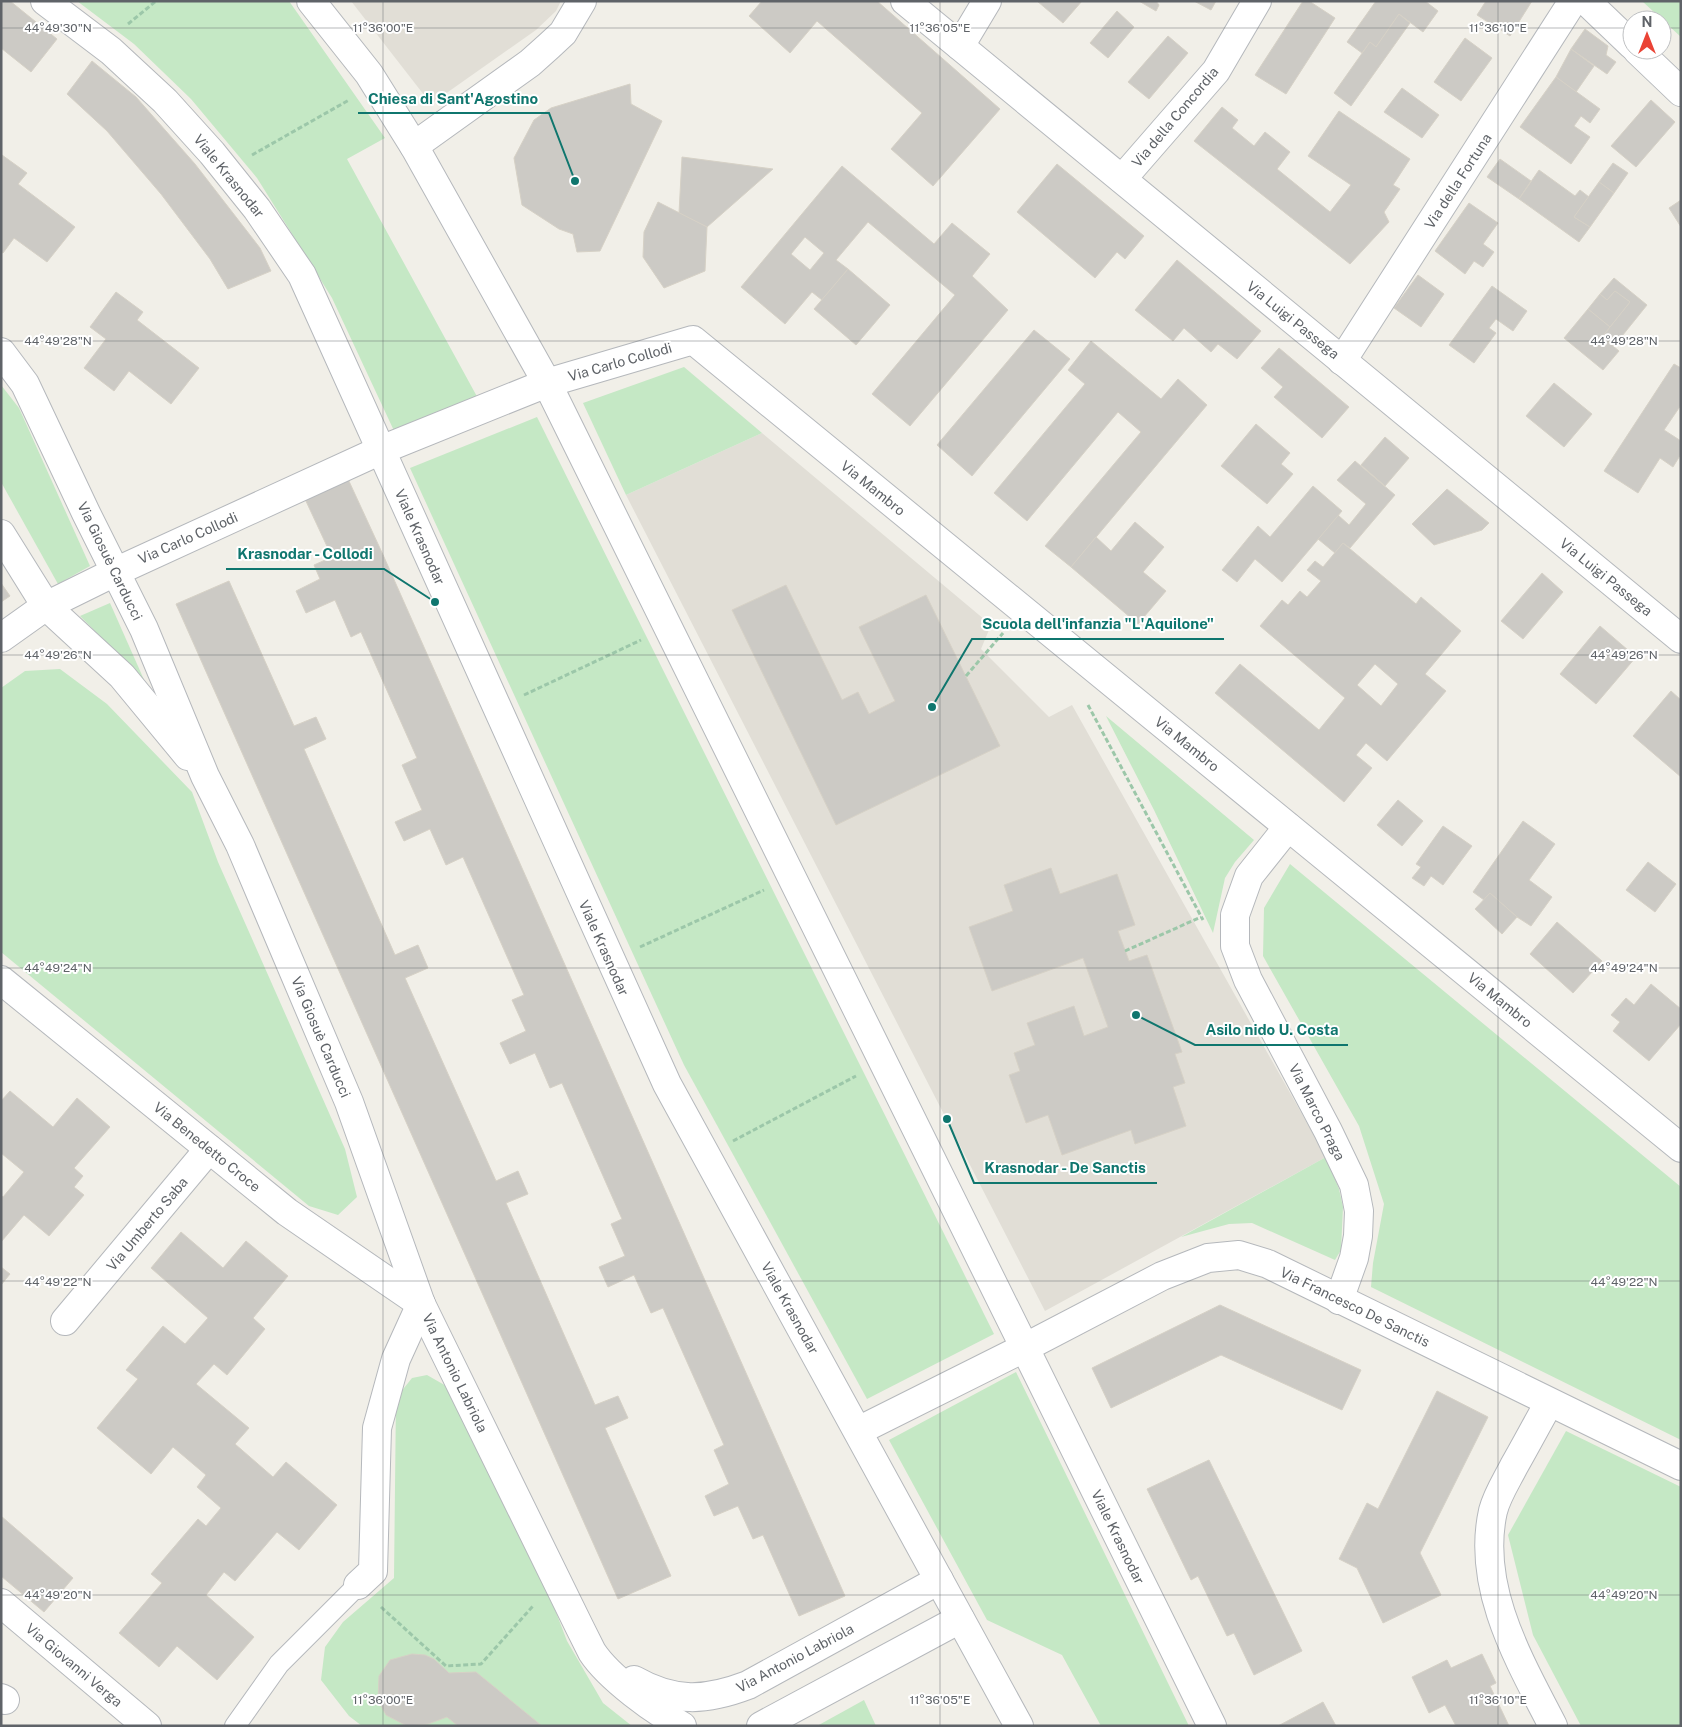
<svg xmlns="http://www.w3.org/2000/svg" width="1682" height="1727" viewBox="0 0 1682 1727" font-family="'Public Sans',sans-serif">
	<style>
		.education { fill: #e1ded6 }
		.green { fill: #c5e8c5 }
		.building { fill: #cccac5; stroke: #d6d1c6; fill-rule: evenodd }
		.lines { fill: none; stroke-linecap: round; stroke-linejoin: round }
		.service-casing { stroke: #b5b8bc; stroke-width: 22 }
		.minor-casing { stroke: #b5b8bc; stroke-width: 30 }
		.path { stroke: #9cc7a9; stroke-width: 3; stroke-dasharray: 5 2.5; stroke-linecap: butt }
		.service { stroke: #fff; stroke-width: 20 }
		.minor { stroke: #fff; stroke-width: 28 }
		.ticks { fill: none; stroke: #5f6368; stroke-width: 1; stroke-opacity: 0.45 }
		.labels { text-anchor: middle; stroke-width: 4; stroke-linejoin: round; paint-order: stroke }
		.street-label { font-size: 14px; fill: #5f6368; stroke: #fff }
		.ticks-label { font-size: 12px; text-anchor: middle; fill: #5f6368; stroke: #fff; stroke-width: 4; stroke-linejoin: round; paint-order: stroke }
		.leader { fill: none; stroke: #0f766e; stroke-width: 2 }
		.callout-dot { fill: #0f766e; stroke: #fff; stroke-width: 2 }
		.callout-label { font-size: 15px; text-anchor: middle; font-weight: bold; fill: #0f766e; stroke: #fff; stroke-width: 4; stroke-linejoin: round; paint-order: stroke }
	</style>
	<rect width="100%" height="100%" fill="#f1efe8"/>
	<g class="education">
		<polygon points="351,1 561,1 556,11 536,30 431,104"/>
		<polygon points="762,433 991,625 981,649 1049,717 1072,705 1326,1157 1045,1311 626,495"/>
	</g>
	<g class="green">
		<polygon points="77,1 289,1 385,138 347,159 480,402 396,435 332,298 257,178 191,99 134,44"/>
		<polygon points="1642,1 1681,1 1681,37"/>
		<polygon points="684,367 762,433 626,495 583,403"/>
		<polygon points="1,385 19,408 90,566 58,584 1,482"/>
		<polygon points="537,417 994,1334 867,1399 684,1065 410,468"/>
		<polygon points="110,603 145,682 80,616"/>
		<polygon points="60,669 107,704 192,792 218,862 345,1149 357,1197 338,1215 309,1206 1,952 1,688 25,671"/>
		<polygon points="1106,716 1254,840 1235,862 1225,878 1213,933 1154,810"/>
		<polygon points="1290,864 1681,1187 1681,1440 1371,1287 1373,1263 1384,1204 1359,1126 1263,956 1264,908"/>
		<polygon points="1326,1157 1339,1189 1343,1207 1341,1250 1335,1260 1252,1223 1229,1224 1181,1237"/>
		<polygon points="1016,1372 1189,1726 1101,1726 1062,1655 987,1620 889,1440"/>
		<polygon points="427,1375 448,1387 554,1607 567,1641 603,1703 632,1726 362,1726 349,1716 321,1680 325,1647 343,1622 394,1578 396,1398 412,1378"/>
		<polygon points="1566,1431 1681,1487 1681,1726 1581,1726 1533,1635 1508,1535"/>
		<polygon points="864,1700 876,1726 817,1726"/>
	</g>
	<g class="building">
		<polygon points="1,1 10,1 57,39 31,72 1,48"/>
		<polygon points="762,1 877,1 1000,109 933,186 891,149 922,113 817,21 790,53 749,16"/>
		<polygon points="1037,1 1082,1 1063,23"/>
		<polygon points="1139,1 1156,1 1159,5 1156,11"/>
		<polygon points="1194,1 1216,1 1211,10"/>
		<polygon points="1303,1 1309,1 1335,18 1286,94 1255,75"/>
		<polygon points="1376,1 1425,1 1438,11 1423,32 1399,14 1376,47 1370,42 1362,53 1347,42"/>
		<polygon points="1486,1 1532,1 1510,36 1477,15"/>
		<polygon points="1117,11 1134,27 1108,58 1090,43"/>
		<polygon points="1399,14 1410,23 1351,106 1334,93 1370,42 1376,47"/>
		<polygon points="1585,29 1608,46 1606,55 1616,62 1607,74 1571,49"/>
		<polygon points="1168,36 1188,53 1149,99 1128,82"/>
		<polygon points="1465,38 1492,58 1461,101 1434,82"/>
		<polygon points="1571,49 1594,66 1576,92 1556,77"/>
		<polygon points="92,61 136,97 195,164 260,248 271,271 228,289 210,259 161,194 107,131 67,94"/>
		<polygon points="1556,77 1600,109 1590,123 1581,116 1574,126 1590,137 1571,164 1520,127"/>
		<polygon points="630,84 631,104 662,121 600,251 577,252 573,234 559,229 522,205 514,158 534,120 551,108"/>
		<polygon points="1402,88 1439,115 1422,138 1384,112"/>
		<polygon points="1651,100 1675,122 1636,167 1611,146"/>
		<polygon points="1222,107 1238,120 1232,128 1254,146 1265,132 1290,152 1277,169 1330,212 1351,185 1308,156 1339,111 1410,159 1393,185 1400,189 1384,212 1389,222 1350,264 1194,141"/>
		<polygon points="2,155 27,173 18,184 75,227 47,262 14,238 3,253 1,252"/>
		<polygon points="682,157 773,169 707,227 679,213"/>
		<polygon points="1500,159 1531,181 1519,199 1487,177"/>
		<polygon points="1613,163 1628,173 1614,193 1599,182"/>
		<polygon points="1057,164 1144,236 1125,259 1117,252 1095,278 1017,212"/>
		<path d="M842,166L934,244L952,223L990,254L972,276L1008,310L910,426L872,394L955,295L868,222L836,260L848,269L822,300L812,292L785,324L741,287ZM805,237L824,253L810,270L791,254Z"/>
		<polygon points="1539,170 1575,196 1580,190 1589,197 1574,217 1590,227 1579,242 1519,199"/>
		<polygon points="1599,182 1614,193 1590,227 1574,217"/>
		<polygon points="1681,200 1681,227 1669,208"/>
		<polygon points="658,202 707,227 705,271 664,288 643,257 644,232"/>
		<polygon points="1469,203 1498,223 1483,244 1494,252 1483,267 1474,261 1465,274 1435,251"/>
		<polygon points="1177,260 1261,331 1237,359 1218,344 1211,352 1184,328 1173,341 1135,310"/>
		<polygon points="848,269 890,305 856,345 814,309"/>
		<polygon points="1418,275 1444,294 1421,327 1394,308"/>
		<polygon points="1614,278 1647,305 1614,346 1602,337 1630,302 1615,291 1607,300 1600,294"/>
		<polygon points="1492,286 1527,311 1513,331 1496,319 1489,328 1496,333 1474,363 1449,345"/>
		<polygon points="1615,291 1630,302 1610,327 1588,309 1600,294 1607,300"/>
		<polygon points="116,292 143,312 137,320 199,368 171,404 129,371 114,391 84,368 106,339 90,327"/>
		<polygon points="1588,309 1610,327 1602,337 1619,351 1603,370 1564,338"/>
		<polygon points="1034,330 1070,359 972,476 937,445"/>
		<polygon points="1091,341 1161,399 1178,379 1207,405 1071,567 1045,546 1141,432 1118,412 1027,521 994,493 1085,384 1068,370"/>
		<polygon points="1279,348 1349,407 1322,438 1274,397 1283,387 1261,368"/>
		<polygon points="1674,364 1681,368 1681,405 1664,430 1681,441 1681,454 1673,467 1660,458 1638,493 1604,471"/>
		<polygon points="1554,383 1592,414 1564,447 1526,416"/>
		<polygon points="1256,424 1290,453 1281,464 1293,474 1267,504 1221,466"/>
		<polygon points="1385,437 1409,458 1385,486 1361,465"/>
		<polygon points="1355,461 1395,495 1350,548 1343,543 1335,553 1318,539 1338,515 1349,525 1366,504 1337,480"/>
		<polygon points="348,479 384,557 845,1596 799,1616 763,1535 753,1539 738,1506 714,1516 705,1496 729,1484 714,1450 724,1445 663,1308 651,1313 634,1275 608,1287 599,1267 625,1256 611,1224 622,1219 562,1083 550,1088 535,1053 510,1064 500,1043 526,1031 512,1000 524,995 463,857 446,865 430,829 404,841 395,822 422,810 402,765 417,758 361,632 351,637 335,600 306,613 296,591 320,579 314,565 332,557 305,499"/>
		<polygon points="1313,486 1342,511 1282,582 1255,559 1237,582 1222,570 1258,526 1270,537"/>
		<polygon points="1447,489 1489,523 1482,530 1434,545 1412,524"/>
		<polygon points="1135,522 1164,547 1143,572 1166,591 1138,624 1071,567 1096,537 1111,551"/>
		<path d="M1343,543L1416,604L1421,597L1461,631L1425,674L1446,691L1387,761L1366,743L1356,755L1372,768L1344,802L1215,693L1240,664L1319,730L1345,698L1260,626L1282,600L1288,605L1300,591L1307,597L1321,581L1307,570L1315,561L1323,567ZM1375,664L1398,684L1381,706L1357,685Z"/>
		<polygon points="1542,573 1563,592 1523,639 1501,621"/>
		<polygon points="229,581 294,726 316,717 326,739 304,749 395,955 418,945 428,968 405,978 496,1181 518,1171 528,1194 506,1203 595,1405 618,1396 628,1418 605,1428 671,1576 618,1599 176,604"/>
		<polygon points="1,583 10,596 1,602"/>
		<polygon points="786,585 842,700 858,692 869,714 895,701 859,627 926,595 1000,746 836,825 732,610"/>
		<polygon points="1600,626 1636,657 1596,704 1560,674"/>
		<polygon points="1671,691 1681,700 1681,777 1633,736"/>
		<polygon points="1398,800 1423,821 1402,846 1377,825"/>
		<polygon points="1523,821 1555,844 1529,880 1552,897 1531,926 1517,917 1490,893 1484,900 1473,892"/>
		<polygon points="1443,826 1472,846 1443,885 1431,876 1424,886 1412,878 1421,867 1416,864"/>
		<polygon points="1648,862 1676,884 1655,912 1626,890"/>
		<polygon points="1051,868 1060,894 1117,874 1135,925 1118,931 1129,961 1147,955 1182,1052 1175,1054 1185,1083 1173,1087 1186,1126 1135,1144 1131,1130 1062,1155 1048,1115 1026,1123 1009,1075 1020,1071 1014,1053 1035,1045 1027,1023 1074,1006 1084,1036 1108,1027 1083,958 992,991 969,927 1013,911 1004,885"/>
		<polygon points="1490,893 1517,917 1502,934 1475,909"/>
		<polygon points="1557,922 1602,961 1573,993 1530,954"/>
		<polygon points="1651,984 1681,1009 1681,1024 1649,1061 1613,1031 1620,1022 1611,1015 1626,998 1634,1005"/>
		<polygon points="10,1091 53,1127 77,1098 110,1127 74,1168 83,1176 74,1187 84,1195 49,1236 24,1215 1,1242 1,1195 3,1197 24,1172 1,1153 1,1101"/>
		<polygon points="181,1232 223,1268 246,1241 288,1276 253,1318 265,1329 227,1375 214,1364 196,1384 249,1428 235,1444 273,1477 286,1462 337,1505 299,1550 277,1532 235,1581 224,1572 206,1595 254,1637 217,1680 177,1646 159,1667 119,1633 162,1583 151,1574 198,1519 206,1526 221,1508 197,1487 206,1475 173,1447 151,1474 97,1428 138,1379 126,1370 163,1326 185,1344 208,1318 151,1268"/>
		<polygon points="1,1267 10,1274 1,1285"/>
		<polygon points="1220,1305 1361,1370 1342,1410 1221,1355 1111,1408 1092,1368"/>
		<polygon points="1437,1391 1488,1417 1420,1553 1441,1595 1383,1623 1357,1568 1339,1559 1367,1503 1378,1509"/>
		<polygon points="1209,1460 1302,1651 1254,1675 1234,1633 1227,1636 1198,1576 1191,1580 1147,1489"/>
		<polygon points="1,1516 73,1578 44,1612 1,1576"/>
		<polygon points="412,1654 425,1655 434,1659 449,1673 476,1672 542,1726 458,1726 447,1717 428,1724 407,1726 386,1715 378,1700 379,1676 390,1660"/>
		<polygon points="1482,1654 1496,1683 1490,1686 1509,1726 1456,1726 1445,1705 1429,1713 1412,1677 1447,1660 1451,1668"/>
		<polygon points="1323,1702 1336,1726 1278,1726"/>
	</g>
	<g class="lines">
		<g class="service-casing">
			<polyline id="service" points="235,1726 279,1664 358,1585"/>
		</g>
		<g class="minor-casing">
			<g id="minor">
				<polyline points="45,1 111,51 165,101 212,153 257,209 302,275 667,1084 1019,1726"/>
				<polyline points="311,1 369,74 414,146 547,383 1212,1726"/>
				<polyline points="905,1 1681,639"/>
				<polyline points="1586,1 1632,45"/>
				<polyline points="960,46 987,1"/>
				<polyline points="1637,50 1681,92"/>
				<polyline points="414,146 530,63 549,46 563,33 582,1"/>
				<polyline points="1122,179 1216,71 1257,1"/>
				<path d="M1,352L25,384L86,513L144,629L205,776L240,845L349,1102L421,1304L580,1628C584,1636 588,1644 592,1652C609,1678 655,1711 682,1726"/>
				<polyline points="1342,361 1573,1"/>
				<polyline points="1,534 46,606 122,676 188,756"/>
				<polyline points="1,638 46,606 115,572 381,450 547,383 693,340 1681,1148"/>
				<polyline points="1288,827 1249,876 1235,915 1235,946 1248,980 1328,1131 1354,1185 1359,1211 1358,1236 1354,1258 1339,1300"/>
				<polyline points="1,980 287,1212 421,1304"/>
				<polyline points="65,1321 209,1149"/>
				<path d="M1549,1403C1537,1424 1526,1445 1514,1466C1507,1480 1497,1495 1493,1511C1476,1587 1519,1660 1553,1726"/>
				<polyline points="858,1431 1024,1348 1162,1276 1208,1258 1239,1255 1268,1264 1681,1466"/>
				<polyline points="358,1585 373,1571 377,1428 396,1359 421,1304"/>
				<polyline points="1,1603 147,1726"/>
				<path d="M634,1680C674,1703 706,1701 748,1685L939,1580"/>
				<polyline points="1,1698 5,1700"/>
				<polyline points="761,1726 960,1619"/>
			</g>
		</g>
		<g class="path">
			<polyline points="128,24 156,1"/>
			<polyline points="252,155 349,100"/>
			<polyline points="966,676 1003,633"/>
			<polyline points="524,695 641,640"/>
			<polyline points="1088,705 1203,920"/>
			<polyline points="640,947 764,890"/>
			<polyline points="1125,951 1201,917"/>
			<polyline points="733,1141 856,1076"/>
			<polyline points="381,1607 446,1666 481,1664 533,1606"/>
		</g>
		<use href="#service" class="service"/>
		<use href="#minor" class="minor"/>
	</g>
	<path class="ticks" d="M383,1V1726M940,1V1726M1498,1V1726M1,28H1632M1662,28H1681M1,341H1681M1,655H1681M1,968H1681M1,1281H1681M1,1595H1681"/>
	<g class="labels">
		<g class="street-label">
			<text transform="translate(1175 117) rotate(-50)" y="5">Via della Concordia</text>
			<text transform="translate(229 176) rotate(51)" y="5">Viale Krasnodar</text>
			<text transform="translate(1458 181) rotate(-57)" y="5">Via della Fortuna</text>
			<text transform="translate(1293 320) rotate(39)" y="5">Via Luigi Passega</text>
			<text transform="translate(620 362) rotate(-16)" y="5">Via Carlo Collodi</text>
			<text transform="translate(873 488) rotate(39)" y="5">Via Mambro</text>
			<text transform="translate(420 537) rotate(66)" y="5">Viale Krasnodar</text>
			<text transform="translate(188 538) rotate(-24)" y="5">Via Carlo Collodi</text>
			<text transform="translate(110 561) rotate(64)" y="5">Via Giosuè Carducci</text>
			<text transform="translate(1606 577) rotate(39)" y="5">Via Luigi Passega</text>
			<text transform="translate(1187 744) rotate(39)" y="5">Via Mambro</text>
			<text transform="translate(604 948) rotate(66)" y="5">Viale Krasnodar</text>
			<text transform="translate(1500 1000) rotate(39)" y="5">Via Mambro</text>
			<text transform="translate(321 1037) rotate(67)" y="5">Via Giosuè Carducci</text>
			<text transform="translate(1317 1112) rotate(63)" y="5">Via Marco Praga</text>
			<text transform="translate(207 1147) rotate(39)" y="5">Via Benedetto Croce</text>
			<text transform="translate(147 1224) rotate(-50)" y="5">Via Umberto Saba</text>
			<text transform="translate(1355 1307) rotate(26)" y="5">Via Francesco De Sanctis</text>
			<text transform="translate(790 1308) rotate(61)" y="5">Viale Krasnodar</text>
			<text transform="translate(455 1373) rotate(64)" y="5">Via Antonio Labriola</text>
			<text transform="translate(1118 1537) rotate(64)" y="5">Viale Krasnodar</text>
			<text transform="translate(795 1658) rotate(-28)" y="5">Via Antonio Labriola</text>
			<text transform="translate(74 1665) rotate(40)" y="5">Via Giovanni Verga</text>
		</g>
	</g>
	<g class="ticks-label">
		<text x="383" y="32">11°36'00"E</text>
		<text x="940" y="32">11°36'05"E</text>
		<text x="1498" y="32">11°36'10"E</text>
		<text x="58" y="32">44°49'30"N</text>
		<text x="58" y="345">44°49'28"N</text>
		<text x="1624" y="345">44°49'28"N</text>
		<text x="58" y="659">44°49'26"N</text>
		<text x="1624" y="659">44°49'26"N</text>
		<text x="58" y="972">44°49'24"N</text>
		<text x="1624" y="972">44°49'24"N</text>
		<text x="58" y="1286">44°49'22"N</text>
		<text x="1624" y="1286">44°49'22"N</text>
		<text x="58" y="1599">44°49'20"N</text>
		<text x="1624" y="1599">44°49'20"N</text>
		<text x="383" y="1704">11°36'00"E</text>
		<text x="940" y="1704">11°36'05"E</text>
		<text x="1498" y="1704">11°36'10"E</text>
	</g>
	<path class="leader" d="M575 181L549 113H358M435 602L384 569H226M932 707L972 639H1224M1136 1015L1195 1045H1348M947 1119L974 1183H1157"/>
	<g class="callout-dot">
		<circle cx="575" cy="181" r="5"/>
		<circle cx="435" cy="602" r="5"/>
		<circle cx="932" cy="707" r="5"/>
		<circle cx="1136" cy="1015" r="5"/>
		<circle cx="947" cy="1119" r="5"/>
	</g>
	<g class="callout-label">
		<text x="453" y="104">Chiesa di Sant'Agostino</text>
		<text x="305" y="559">Krasnodar - Collodi</text>
		<text x="1098" y="629">Scuola dell'infanzia "L'Aquilone"</text>
		<text x="1272" y="1035">Asilo nido U. Costa</text>
		<text x="1065" y="1173">Krasnodar - De Sanctis</text>
	</g>
	<rect width="1682" height="1727" fill="none" stroke="#5f6368" stroke-width="5"/>
	<g transform="translate(1647 35)"><circle r="24" fill="#ffffff" stroke="#bfc1c3"/>
	<path d="M0-4L9 19L0 12L-9 19Z" fill="#ea4335"/>
	<text y="-8" font-size="14" font-weight="bold" text-anchor="middle" fill="#5f6368">N</text>
	</g>
</svg>
